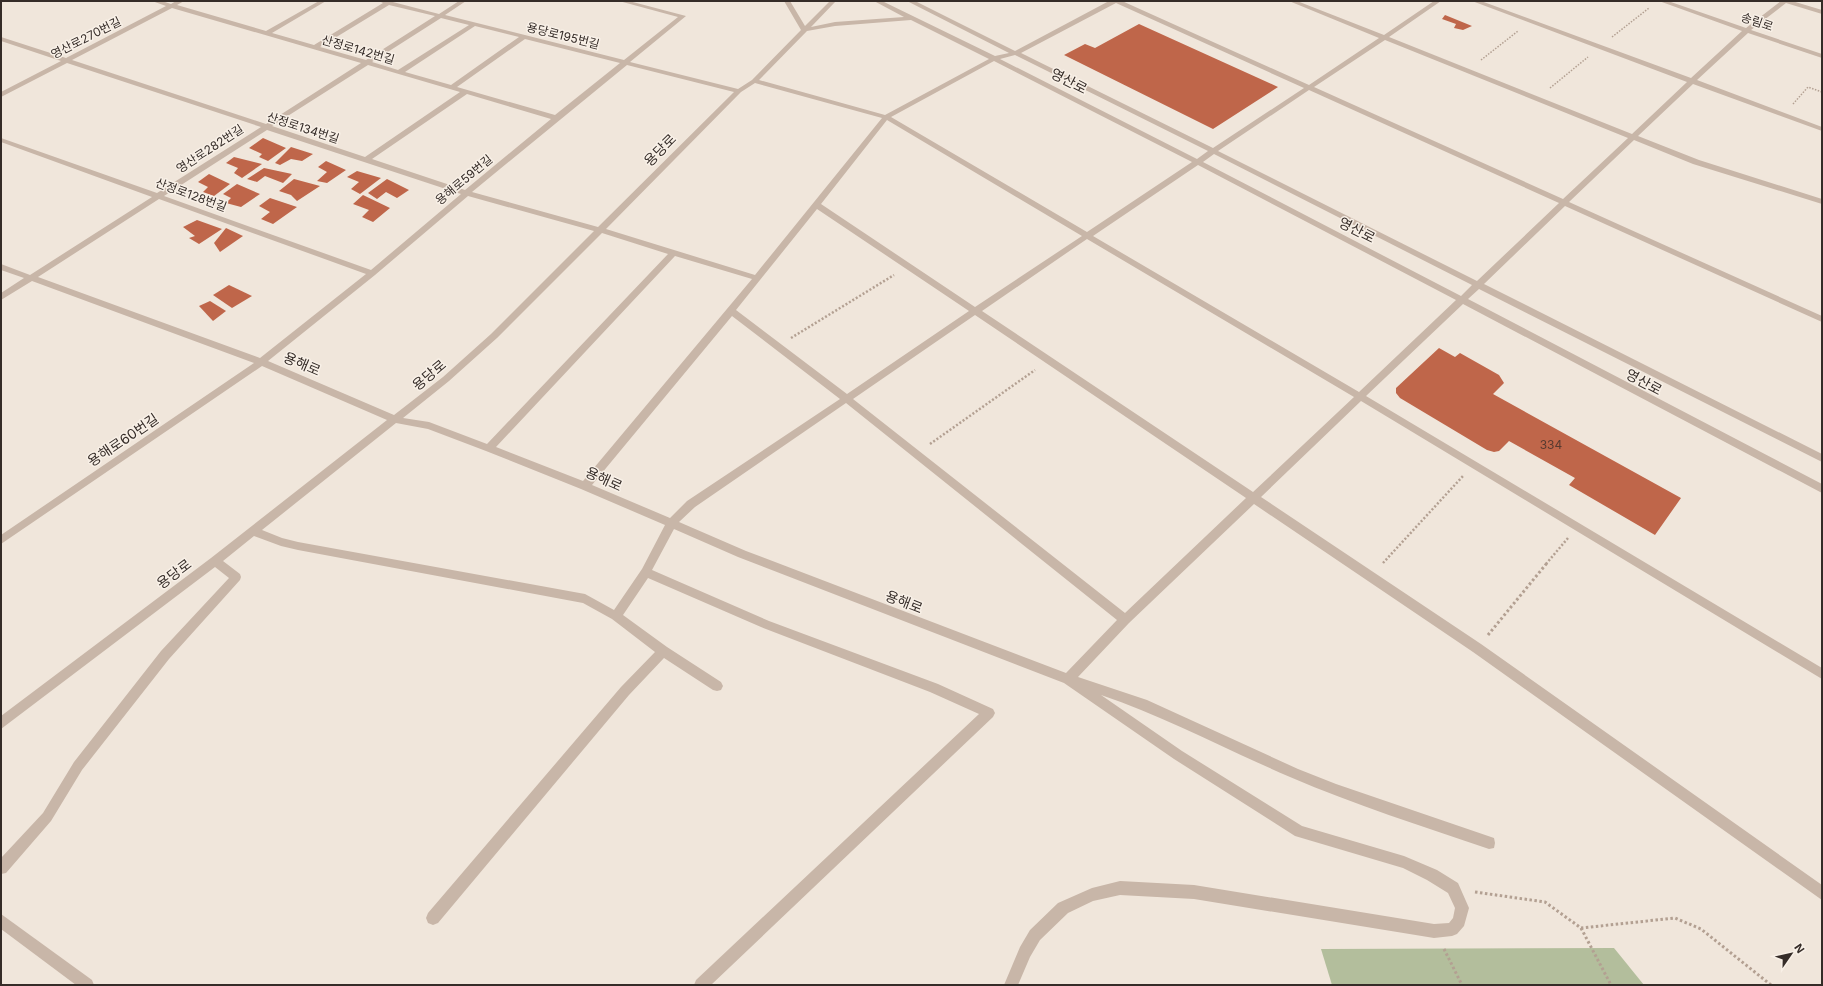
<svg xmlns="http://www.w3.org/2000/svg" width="1823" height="986" viewBox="0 0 1823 986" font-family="Inter,'Noto Sans KR',sans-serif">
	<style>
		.green { fill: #b3be9c }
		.building { fill: #bf664a }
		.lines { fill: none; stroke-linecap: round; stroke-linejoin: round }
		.path-far2 { stroke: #b3a092; stroke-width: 1.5; stroke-dasharray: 1.5 1.5; stroke-linecap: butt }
		.path-far1 { stroke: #b3a092; stroke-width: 2.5; stroke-dasharray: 2 2; stroke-linecap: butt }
		.path { stroke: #b3a092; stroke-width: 3; stroke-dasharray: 2.5 2.5; stroke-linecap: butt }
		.minor { fill: #c8b6a8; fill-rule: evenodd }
		.labels { text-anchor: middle; stroke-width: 3; stroke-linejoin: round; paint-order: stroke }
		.far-street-label { font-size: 12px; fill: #352c28; stroke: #f8f0e7 }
		.number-label { font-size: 12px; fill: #583a30 }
		.street-label { font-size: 14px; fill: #352c28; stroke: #f8f0e7 }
	</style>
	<rect width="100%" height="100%" fill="#f0e6db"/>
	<polygon class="green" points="1614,948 1644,985 1332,985 1321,949"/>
	<g class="building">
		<polygon points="1445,15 1472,26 1463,30 1454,28 1456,24 1442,19"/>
		<polygon points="1139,24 1278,87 1213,129 1064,55 1085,44 1095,48"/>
		<polygon points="263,138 286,148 268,161 259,157 262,154 249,148"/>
		<polygon points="291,147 313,154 302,161 291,159 280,165 275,163"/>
		<polygon points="234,157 262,164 242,178 234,173 238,168 226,163"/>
		<polygon points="326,161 346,170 327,183 317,181 327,172 318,167"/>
		<polygon points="264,168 292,174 283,183 265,176 257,182 247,179"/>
		<polygon points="357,171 381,178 360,194 351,189 359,182 347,177"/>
		<polygon points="209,174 230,184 214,196 203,192 208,187 198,182"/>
		<polygon points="294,179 320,186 297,201 291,195 279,191"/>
		<polygon points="387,179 409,190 397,198 386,192 377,199 368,193"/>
		<polygon points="237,184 260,194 241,207 226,203 231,198 223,194"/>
		<polygon points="363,195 390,208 373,222 362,217 369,210 353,204"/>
		<polygon points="270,198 297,207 273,224 261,219 270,212 259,206"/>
		<polygon points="197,220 222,229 199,244 189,238 195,236 183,227"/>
		<polygon points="226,228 243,236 220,252 214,243"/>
		<polygon points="229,285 252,296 232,308 213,295"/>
		<polygon points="210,301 226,311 213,321 199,306"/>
		<polygon points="1439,348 1455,357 1460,353 1499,375 1504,383 1493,394 1681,498 1655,535 1569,485 1575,478 1509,441 1499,451 1494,452 1487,450 1400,398 1396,393 1396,388"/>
	</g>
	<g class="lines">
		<g class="path-far2">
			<polyline points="1612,37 1649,8"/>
			<polyline points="1481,60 1518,31"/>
			<polyline points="1550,88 1588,57"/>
			<polyline points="1793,104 1808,87 1822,92"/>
		</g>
		<g class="path-far1">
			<polyline points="791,338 894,275"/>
			<polyline points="930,444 1035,370"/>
			<polyline points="1383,563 1463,476"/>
			<polyline points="1546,564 1568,538"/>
		</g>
		<g class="path">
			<polyline points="1488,635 1547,563"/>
			<polyline points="1475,892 1545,902 1581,928 1675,918 1701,929 1771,985"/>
			<polyline points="1581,928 1611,985"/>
			<polyline points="1444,949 1462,985"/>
		</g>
		<g class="minor">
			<path d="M152,1H162L171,4L176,1H184L177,5L266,31L319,1H326L272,33L314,45L383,3L379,1H389L439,14L459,1H466L445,15L624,60L678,17L619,1H629L686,16L630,62L738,89L752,80L801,30L784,1H790L805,26L830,1H836L811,27L835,22L904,17L874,1H882L995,56L1009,53L907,1H915L1015,51L1109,1H1122L1309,85L1379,38L1289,1H1297L1384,35L1434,1H1441L1389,37L1632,134L1687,82L1472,1H1481L1691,78L1742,31L1659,1H1668L1746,28L1781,1H1792L1822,10V14L1786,3L1751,30L1822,54V58L1748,33L1697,80L1822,127V131L1693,84L1638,136L1699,160L1822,199V204L1693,164L1634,140L1569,202L1822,316V322L1565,206L1484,284L1822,454V462L1479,289L1468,299L1822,484V493L1463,304L1366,396L1822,668V679L1361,401L1261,497L1481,644L1822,885V900L1473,652L1254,504L1129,623L1078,677L1147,700L1298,769L1336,784L1494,838L1495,843L1494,848L1489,849C1422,826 1355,805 1290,777C1227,750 1166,717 1101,695L1182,751L1302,826L1404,856L1437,870L1458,883L1469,908L1464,926L1457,934L1452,936L1434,938L1194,899L1120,895L1093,901L1068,913L1040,940L1030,957L1018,985H1004L1020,947L1030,930L1058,903L1092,888L1120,881L1194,885L1434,924L1449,923L1453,918L1455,908L1448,893L1427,880L1403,868L1295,836L1174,759L1064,683L738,557L674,529L652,570L769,621L938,684L993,709L995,713L993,717L711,985H694L696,980L979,714L930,692L761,627L648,578L623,615L667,647L721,682L723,686L721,690L717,691L713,690L664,658L629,695L438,923L433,925L428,923L426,918L428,913L621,687L655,652L612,619L583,603L298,550L281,546L254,536L223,561L240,574L241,577L240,580L169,659L82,770L51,821L6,873L1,874V858L43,813L74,762L161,651L229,578L215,567L1,729V716L211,558L387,420L262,366L1,544V535L254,363L32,281L1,300V293L24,278L1,270V264L30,275L152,197L1,142V138L157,193L261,127L67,63L1,97V92L61,61L1,41V37L66,58L166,6ZM1116,3L1304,88L1213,148L1021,53ZM389,5L435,16L366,60L320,47ZM172,8L361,63L266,124L72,60ZM441,18L469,25L398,70L372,62ZM911,20L989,59L885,115L759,80L807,31L835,26ZM475,26L519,37L451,85L405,72ZM525,39L620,63L555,115L457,87ZM1385,40L1628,138L1563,199L1314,87ZM1015,55L1208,151L1197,159L1000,59ZM994,61L1192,162L1087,232L891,117ZM368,65L460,92L365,157L272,126ZM627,65L734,92L598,227L472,192ZM755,83L882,118L755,275L606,229L741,92ZM1309,90L1559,203L1477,281L1218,151ZM467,94L551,119L465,190L372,159ZM887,120L1082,236L975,307L821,204ZM267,130L461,194L371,270L164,196ZM1214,154L1472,285L1461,296L1203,162ZM1198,165L1456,300L1359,392L1093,236ZM468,196L594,231L491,334L443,377L394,415L268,361L375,275ZM159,199L366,274L260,358L38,277ZM817,209L969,311L847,394L736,310ZM602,233L668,254L487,444L429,422L403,418L449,381L497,338ZM1087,239L1354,397L1253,492L982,311ZM675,256L752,279L583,481L496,447ZM975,315L1246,498L1125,613L853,399ZM732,316L840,399L687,501L670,518L592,485ZM846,403L1117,620L1066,673L746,551L679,522L695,507ZM396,423L428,429L486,451L581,489L665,525L642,569L614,610L585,594L298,542L282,538L262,530Z"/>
			<polygon points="1,914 92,980 94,985 76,985 1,929"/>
		</g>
	</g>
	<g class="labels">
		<g class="far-street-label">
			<text transform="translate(1757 22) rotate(19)" y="4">송림로</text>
			<text transform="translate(563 36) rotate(14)" y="4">용당로195번길</text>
			<text transform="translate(86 38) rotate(-27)" y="4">영산로270번길</text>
			<text transform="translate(358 50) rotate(16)" y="4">산정로142번길</text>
			<text transform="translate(303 128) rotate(18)" y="4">산정로134번길</text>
			<text transform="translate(210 149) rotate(-33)" y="4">영산로282번길</text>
			<text transform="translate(464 180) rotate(-40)" y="4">용해로59번길</text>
			<text transform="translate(191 195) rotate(20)" y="4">산정로128번길</text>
		</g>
		<g class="number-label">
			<text x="1551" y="449">334</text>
		</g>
		<g class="street-label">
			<text transform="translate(1069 81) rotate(27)" y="5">영산로</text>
			<text transform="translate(660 150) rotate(-45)" y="5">용당로</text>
			<text transform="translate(1357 230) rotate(27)" y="5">영산로</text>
			<text transform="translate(302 364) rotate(23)" y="5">용해로</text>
			<text transform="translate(429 375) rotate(-40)" y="5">용당로</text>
			<text transform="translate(1644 382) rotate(28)" y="5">영산로</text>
			<text transform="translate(123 440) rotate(-34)" y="5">용해로60번길</text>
			<text transform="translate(604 479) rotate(24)" y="5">용해로</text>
			<text transform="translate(174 574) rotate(-37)" y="5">용당로</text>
			<text transform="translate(904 602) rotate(21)" y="5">용해로</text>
		</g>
	</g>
	<rect width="1823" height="986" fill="none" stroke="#352c28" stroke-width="4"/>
	<g transform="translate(1791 954) rotate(56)" stroke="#f8f0e7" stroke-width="3" paint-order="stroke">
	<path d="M0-3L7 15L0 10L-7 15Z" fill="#352c28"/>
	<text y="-6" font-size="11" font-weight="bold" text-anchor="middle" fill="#352c28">N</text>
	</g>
</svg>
